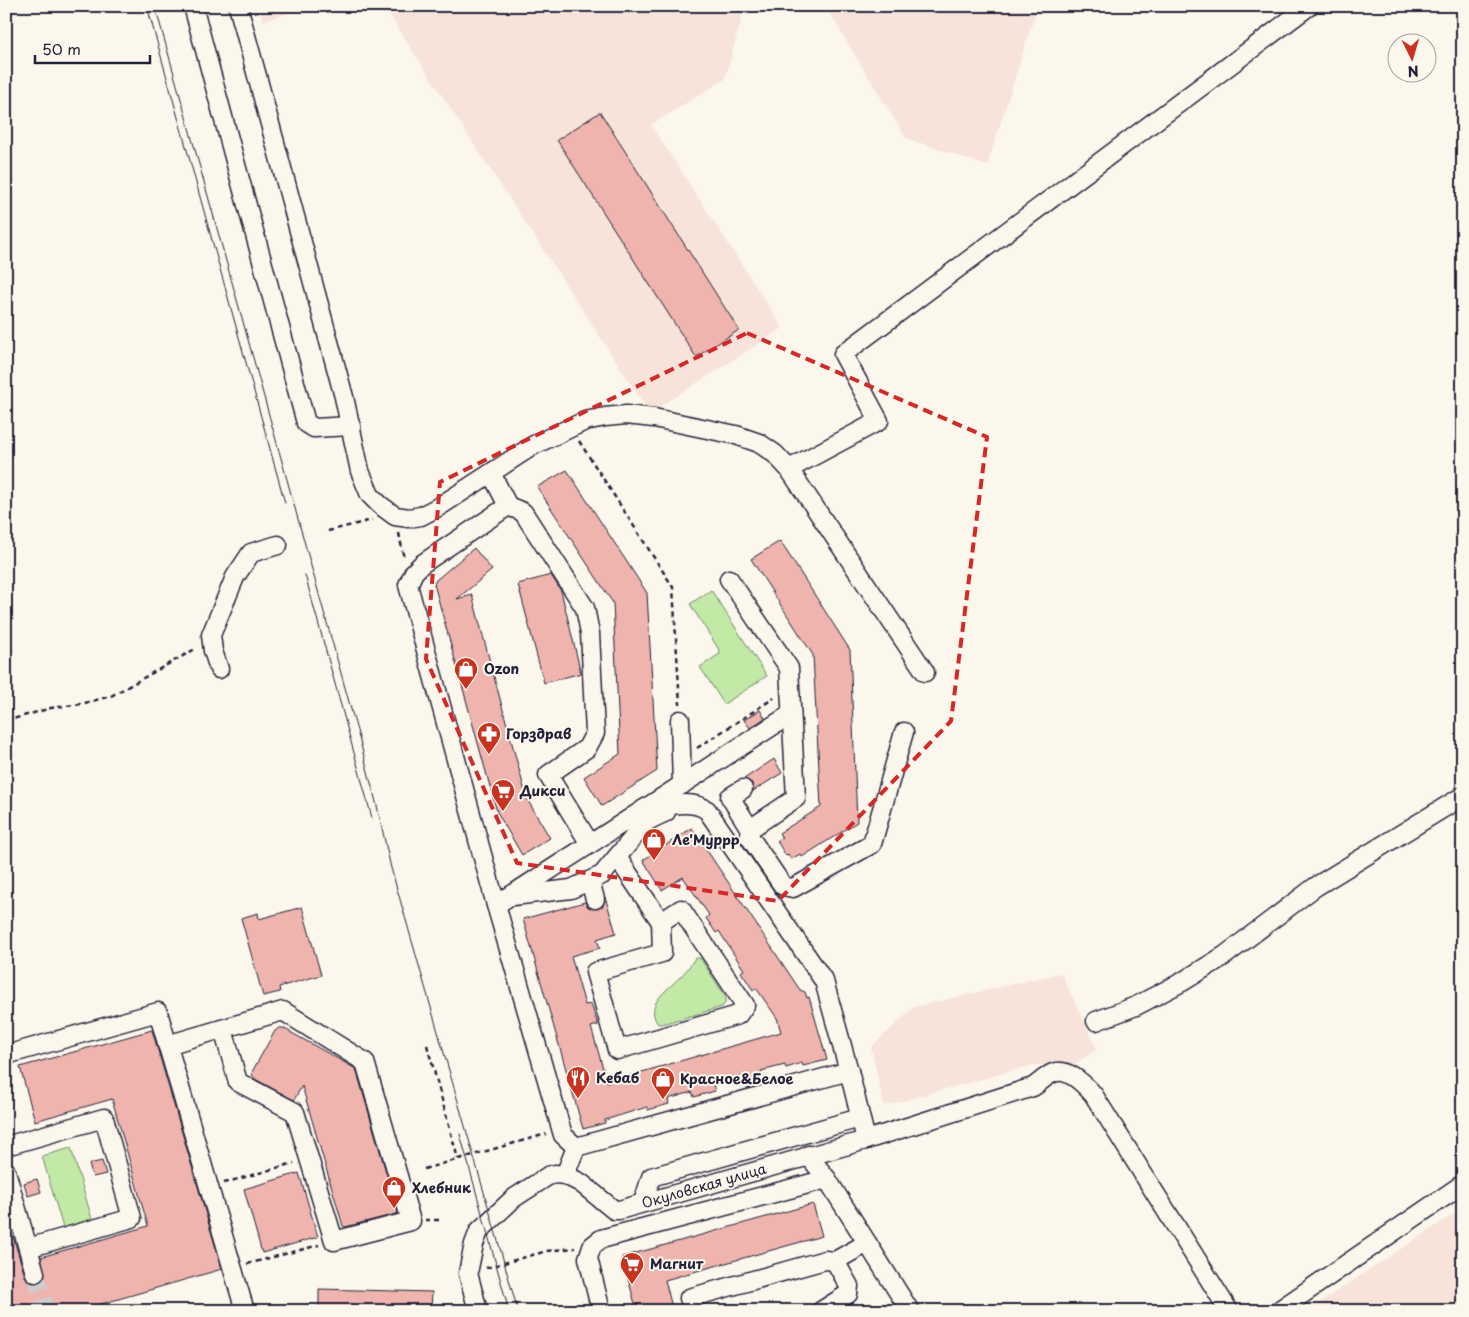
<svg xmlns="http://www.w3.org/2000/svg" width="1469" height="1317" viewBox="0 0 1469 1317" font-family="'Playpen Sans',sans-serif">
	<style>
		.built { fill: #f7e3d9 }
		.green { fill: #c2e9a5; stroke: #728670 }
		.building { fill: #efb4ae; stroke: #22223b }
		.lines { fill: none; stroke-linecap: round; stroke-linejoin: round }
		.minor-tunnel { stroke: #d0ccc9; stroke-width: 18; stroke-dasharray: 18 9; stroke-linecap: butt }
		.minor-casing { stroke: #22223b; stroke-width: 21 }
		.path { stroke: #22223b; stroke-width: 2.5; stroke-dasharray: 5 4; stroke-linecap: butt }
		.minor { stroke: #fbf7ec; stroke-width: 18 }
		.tram { stroke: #22223b; stroke-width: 1 }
		.marked { fill: none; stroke: #d62828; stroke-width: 4; stroke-dasharray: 10 6; stroke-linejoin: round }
		.labels { text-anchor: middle; stroke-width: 4; stroke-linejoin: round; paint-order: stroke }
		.poi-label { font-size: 14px; font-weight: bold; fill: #22223b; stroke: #fbf7ec; text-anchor: start }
		.street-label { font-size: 14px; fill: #22223b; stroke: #fbf7ec }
	</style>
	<rect width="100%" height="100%" fill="#fbf7ec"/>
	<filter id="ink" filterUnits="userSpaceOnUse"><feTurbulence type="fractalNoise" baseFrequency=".02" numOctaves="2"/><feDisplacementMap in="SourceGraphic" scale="10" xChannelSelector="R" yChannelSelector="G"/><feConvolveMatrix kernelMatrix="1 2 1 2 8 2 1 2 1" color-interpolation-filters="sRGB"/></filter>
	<g filter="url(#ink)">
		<g class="built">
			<polygon points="258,6 310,6 263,21"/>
			<polygon points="406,6 565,6 569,13 585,6 745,6 725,79 651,125 783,328 650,413 390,16"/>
			<polygon points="825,6 1017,6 1036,11 987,166 906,138"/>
			<polygon points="1061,973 1097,1049 1071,1067 1033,1065 884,1106 871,1047 914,1007"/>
			<polygon points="1463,1208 1463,1311 1307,1311"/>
		</g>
		<g class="green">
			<polygon points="711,590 767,676 724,704 700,667 721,653 690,604"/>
			<path d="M695,958H700L726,997L725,1003L722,1007L662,1024H658C644,1005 666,991 678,979C685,973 690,966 695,958Z"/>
			<polygon points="71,1148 92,1219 63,1228 42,1156"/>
		</g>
		<g class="building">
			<polygon points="600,112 739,330 696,357 557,140"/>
			<polygon points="567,470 647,593 657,771 602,806 584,777 620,754 613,603 537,487"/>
			<polygon points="780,541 850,650 857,822 802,857 800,854 791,859 788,854 786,856 777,841 782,838 779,833 821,807 813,655 751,559"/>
			<polygon points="474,548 492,570 457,599 472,595 527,799 550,838 522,855 497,812 434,584 436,580"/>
			<polygon points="551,575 561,591 581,673 544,683 518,584"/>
			<polygon points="760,710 765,718 750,728 744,720"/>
			<polygon points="774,759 782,773 753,791 752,783 744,779"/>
			<polygon points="692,828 800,990 805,992 807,998 809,997 827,1060 803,1066 802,1063 786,1068 785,1065 761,1071 763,1078 743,1083 741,1077 713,1085 715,1091 694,1097 692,1092 668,1099 669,1104 648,1110 647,1107 605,1120 605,1123 583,1129 523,919 585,902 588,907 597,909 603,906 605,897 616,933 597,939 600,948 571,956 585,1005 591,1004 598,1025 591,1027 607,1082 781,1032 777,1018 756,988 753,990 741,972 744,970 719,931 716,933 706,918 709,915 683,877 662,890 643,860"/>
			<polygon points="302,907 321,975 279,987 280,992 263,996 241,918 258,913 259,919"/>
			<polygon points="279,1028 283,1028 356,1069 398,1213 396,1214 345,1227 343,1226 302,1086 294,1100 255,1079 252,1075 253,1070 275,1031"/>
			<polygon points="152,1030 222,1269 77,1311 6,1311 6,1227 10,1227 25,1276 28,1281 33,1283 38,1283 45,1276 41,1257 148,1226 112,1099 35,1121 20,1067"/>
			<polygon points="102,1161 106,1174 93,1177 89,1164"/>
			<polygon points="299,1173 318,1237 262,1253 244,1189"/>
			<polygon points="37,1179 41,1192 28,1196 24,1183"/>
			<polygon points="813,1204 822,1236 665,1280 673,1311 637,1311 622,1257"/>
			<polygon points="319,1289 432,1292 431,1311 319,1311"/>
		</g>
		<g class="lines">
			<polyline class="minor-tunnel" points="35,1273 46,1311"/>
			<g class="minor-casing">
				<g id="minor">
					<polyline points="193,6 306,423 314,428 351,426"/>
					<polyline points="238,6 344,397 360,471 370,495 380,505 395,516 409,518 421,516 440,506 534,445 585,421 605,417 626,415 654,418 736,435 759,443 775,454 789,469 925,672"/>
					<polyline points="789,469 879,421 843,354 1309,6"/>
					<polyline points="491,473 508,506"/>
					<polyline points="729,579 789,668 796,798 750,829 749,836 783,886 793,888 872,844 904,732"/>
					<polyline points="219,669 213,651 211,635 235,577 251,553 278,545"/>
					<polyline points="680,720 682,785"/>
					<polyline points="743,789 730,797 750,829"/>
					<path d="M644,809C663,807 691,798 707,810L824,981L849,1071L866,1140"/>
					<polyline points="590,844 548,775 587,748 595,733 590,633 585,608 523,512 508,506 422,564 414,572 408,585 496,905 563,1135 576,1147 849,1071"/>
					<polyline points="617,857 661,922 681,909 745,1005 738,1015 617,1050 595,972 662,953 661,922"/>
					<polyline points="590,881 595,899"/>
					<polyline points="513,896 571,889 602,875 647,821 666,812"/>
					<polyline points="496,905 791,714"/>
					<polyline points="1096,1021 1136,1006 1182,982 1224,956 1315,887 1463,796"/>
					<polyline points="167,1045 283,1011 365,1062 411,1221 334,1241 295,1112 238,1082 223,1029"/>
					<polyline points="6,1055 158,1012 245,1311"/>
					<polyline points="6,1146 104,1118 132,1218 28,1248"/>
					<polyline points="808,1155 827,1179 910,1311"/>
					<polyline points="6,1171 35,1273"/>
					<polyline points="565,1175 576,1147"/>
					<polyline points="643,1203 651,1177 860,1118"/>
					<path d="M478,1311L468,1273L474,1244L479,1231L514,1198L548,1176L555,1174L565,1175L581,1183L614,1210H619L866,1140L1033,1087C1039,1083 1046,1076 1053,1073C1067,1067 1084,1084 1093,1094L1229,1311"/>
					<polyline points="601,1311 588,1258 592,1246 601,1239 827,1179"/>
					<polyline points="693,1311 689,1298 825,1260 835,1261 867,1243"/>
					<polyline points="821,1311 848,1294 849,1286 835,1261"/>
					<polyline points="1278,1311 1463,1184"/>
				</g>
			</g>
			<g class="path">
				<polyline points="579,441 673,587 680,705"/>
				<polyline points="328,531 372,520"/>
				<polyline points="399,533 404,559"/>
				<polyline points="6,721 51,708 81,704 111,696 197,648"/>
				<polyline points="697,748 774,698"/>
				<polyline points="427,1045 458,1159"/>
				<polyline points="424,1169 546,1134"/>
				<polyline points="224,1183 294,1163"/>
				<polyline points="425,1220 439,1220"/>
				<polyline points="247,1264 319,1245"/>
				<polyline points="486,1268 547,1251 575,1248"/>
			</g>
			<use href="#minor" class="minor"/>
			<g class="tram">
				<polyline points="147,6 285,503"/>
				<polyline points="155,6 361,745 377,806 391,868 518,1311"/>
				<polyline points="305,575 372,818"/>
				<polyline points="460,1134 509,1311"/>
			</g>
		</g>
	</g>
	<path class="marked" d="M747,333L987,437L951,721L778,901L517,863L426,659L440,482Z"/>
	<defs>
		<g id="shop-pin" transform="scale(1.25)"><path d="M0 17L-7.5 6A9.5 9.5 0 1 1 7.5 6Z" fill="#c8321e" stroke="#fbf7ec"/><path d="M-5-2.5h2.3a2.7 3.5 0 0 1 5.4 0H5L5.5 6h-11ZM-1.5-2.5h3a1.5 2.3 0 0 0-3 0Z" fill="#fff"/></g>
		<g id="pharmacy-pin" transform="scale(1.25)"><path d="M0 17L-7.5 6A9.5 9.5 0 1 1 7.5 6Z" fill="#c8321e" stroke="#fbf7ec"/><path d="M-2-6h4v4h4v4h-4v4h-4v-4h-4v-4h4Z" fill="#fff"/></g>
		<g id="supermarket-pin" transform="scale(1.25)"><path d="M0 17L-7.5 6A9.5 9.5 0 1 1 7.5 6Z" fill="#c8321e" stroke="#fbf7ec"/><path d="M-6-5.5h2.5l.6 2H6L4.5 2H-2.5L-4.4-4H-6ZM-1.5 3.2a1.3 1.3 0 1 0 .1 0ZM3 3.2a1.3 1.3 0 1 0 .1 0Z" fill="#fff"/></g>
		<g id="restaurant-pin" transform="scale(1.25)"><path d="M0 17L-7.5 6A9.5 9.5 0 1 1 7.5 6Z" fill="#c8321e" stroke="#fbf7ec"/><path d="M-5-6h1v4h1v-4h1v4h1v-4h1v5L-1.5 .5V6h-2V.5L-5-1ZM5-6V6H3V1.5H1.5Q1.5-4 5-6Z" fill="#fff"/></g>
	</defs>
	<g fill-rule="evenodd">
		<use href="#shop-pin" x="466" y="669"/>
		<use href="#pharmacy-pin" x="489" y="734"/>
		<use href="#supermarket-pin" x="503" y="791"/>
		<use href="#shop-pin" x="654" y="840"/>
		<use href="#restaurant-pin" x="578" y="1078"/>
		<use href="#shop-pin" x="663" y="1079"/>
		<use href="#shop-pin" x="394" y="1188"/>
		<use href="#supermarket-pin" x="632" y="1264"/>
	</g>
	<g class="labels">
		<g class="poi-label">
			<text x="484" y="674">Ozon</text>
			<text x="506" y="739">Горздрав</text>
			<text x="520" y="796">Дикси</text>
			<text x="672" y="845">Ле'Муррр</text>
			<text x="596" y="1083">Кебаб</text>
			<text x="680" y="1084">Красное&amp;Белое</text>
			<text x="412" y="1193">Хлебник</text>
			<text x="650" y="1269">Магнит</text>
		</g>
		<g class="street-label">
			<text transform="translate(704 1186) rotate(-16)" y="5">Окуловская улица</text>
		</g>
	</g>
	<rect width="1469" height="1317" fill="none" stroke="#fbf7ec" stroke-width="25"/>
	<rect x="12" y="12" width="1444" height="1292" fill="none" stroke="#22223b" stroke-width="2" filter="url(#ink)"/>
	<g transform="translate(1412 58) rotate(175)"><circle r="24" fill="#fbf7ec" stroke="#a4a2a5"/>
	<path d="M0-4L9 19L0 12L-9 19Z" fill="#c8321e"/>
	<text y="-8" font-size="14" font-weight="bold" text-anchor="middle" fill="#22223b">N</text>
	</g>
	<path d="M35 55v8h115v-8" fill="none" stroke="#22223b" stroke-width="2.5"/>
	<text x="42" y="55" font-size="15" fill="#22223b" stroke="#fbf7ec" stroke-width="4" paint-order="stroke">50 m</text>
</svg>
